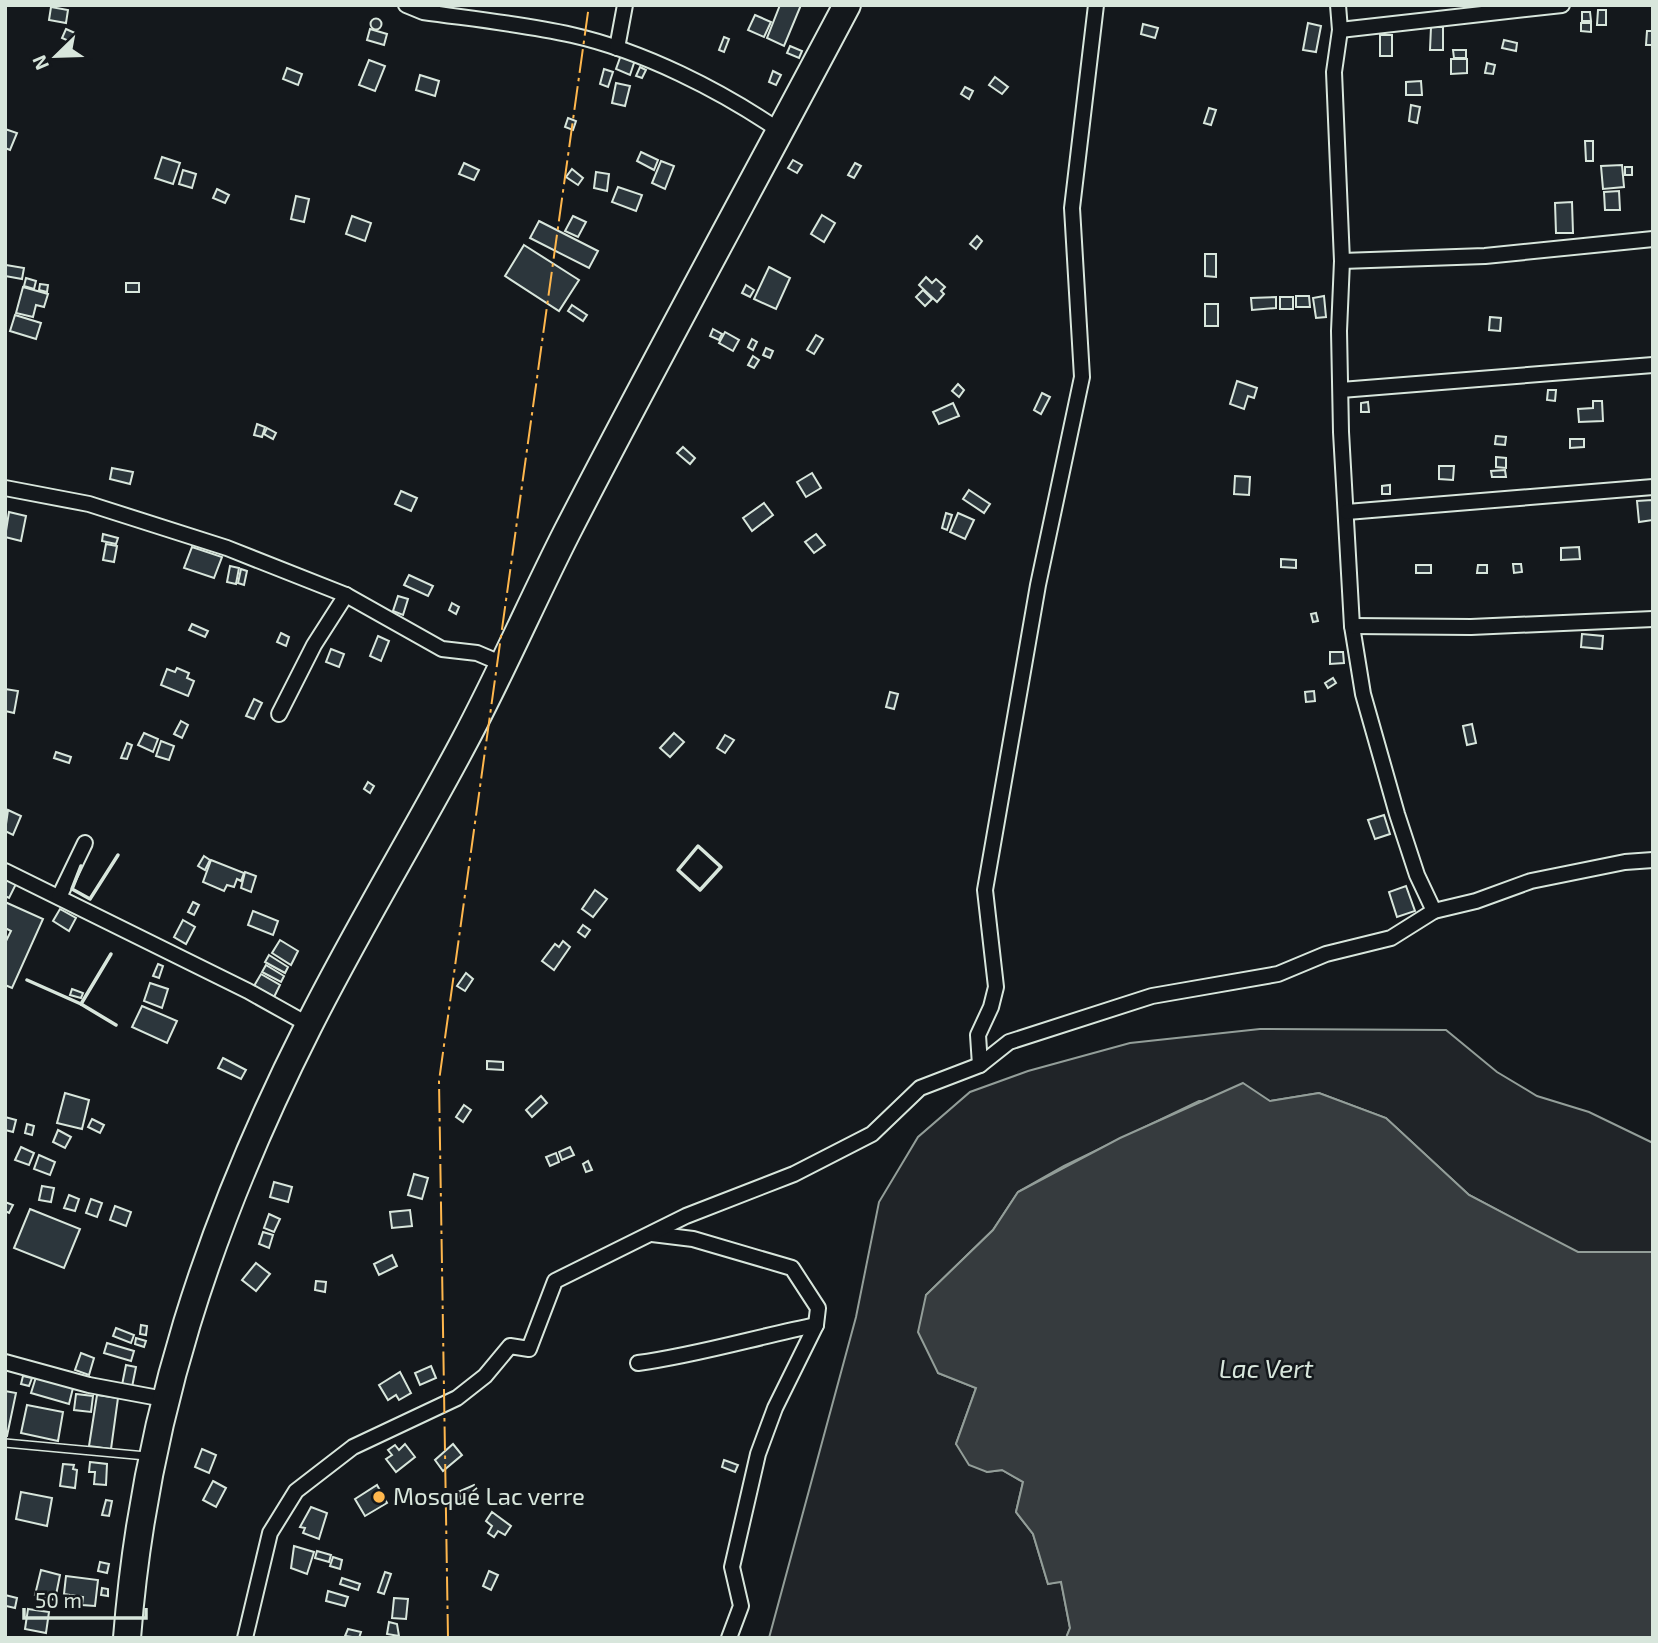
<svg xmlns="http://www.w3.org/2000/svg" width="1658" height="1643" viewBox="0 0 1658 1643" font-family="'Exo 2',sans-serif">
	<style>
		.green { fill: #202428; stroke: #939e99; stroke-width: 2 }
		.water { fill: #363b3e; stroke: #939e99; stroke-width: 2 }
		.building { fill: #2c363c; stroke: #d8e6dc; stroke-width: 2 }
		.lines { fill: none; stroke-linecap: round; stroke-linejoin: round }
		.lane-casing { stroke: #d8e6dc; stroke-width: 10 }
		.street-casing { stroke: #d8e6dc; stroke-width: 18 }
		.highway-casing { stroke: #d8e6dc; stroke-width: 30 }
		.lane { stroke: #14181c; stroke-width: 7 }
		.street { stroke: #14181c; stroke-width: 14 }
		.highway { stroke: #14181c; stroke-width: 26 }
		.wall { stroke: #d8e6dc; stroke-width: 3.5 }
		.power { stroke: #ffb74d; stroke-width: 2; stroke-dasharray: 24 5 3.5 5; stroke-linecap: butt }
		.poi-dot { fill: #ffb74d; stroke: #14181c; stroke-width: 2.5 }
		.labels { text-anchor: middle; stroke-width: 5; stroke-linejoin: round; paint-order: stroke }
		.poi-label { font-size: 24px; fill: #d8e6dc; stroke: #14181c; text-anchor: start }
		.water-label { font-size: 26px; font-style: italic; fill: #d8e6dc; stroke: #14181c }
	</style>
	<rect width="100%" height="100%" fill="#14181c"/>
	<polygon class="green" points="1260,1029 1446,1030 1497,1072 1537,1096 1589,1112 1653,1143 1653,1252 1578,1253 1469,1195 1386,1118 1319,1093 1270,1101 1199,1101 1064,1166 1018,1192 993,1230 926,1295 938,1373 976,1388 956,1444 987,1472 1002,1470 1023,1482 1016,1512 1033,1534 1048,1584 1061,1581 1070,1628 1066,1638 769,1638 856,1317 879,1202 918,1137 970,1092 1028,1071 1130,1043"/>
	<polygon class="water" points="1243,1083 1270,1101 1319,1093 1386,1118 1469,1195 1578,1252 1653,1252 1653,1638 1066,1638 1070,1628 1061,1582 1048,1584 1033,1534 1016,1512 1023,1482 1002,1470 987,1472 969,1465 956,1444 976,1388 938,1373 918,1332 926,1295 993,1230 1018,1192 1120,1138"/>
	<g class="building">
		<polygon points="780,5 801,5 784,46 767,38"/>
		<polygon points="51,7 68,10 66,23 49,20"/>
		<polygon points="1598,10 1606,10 1606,25 1597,25"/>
		<polygon points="1582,12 1590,12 1591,21 1582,21"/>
		<polygon points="755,15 771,22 764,37 748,30"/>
		<circle cx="376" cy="24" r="5.5"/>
		<polygon points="1308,23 1321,26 1316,52 1303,50"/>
		<polygon points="1581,23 1591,23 1591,32 1581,31"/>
		<polygon points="1143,24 1158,28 1155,38 1141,34"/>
		<polygon points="1431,27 1443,27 1443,50 1430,50"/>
		<polygon points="66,29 75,33 71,42 62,38"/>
		<polygon points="370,29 387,34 384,45 367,40"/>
		<polygon points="1647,31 1653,31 1653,45 1646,45"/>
		<rect x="1380" y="35" width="12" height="21"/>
		<polygon points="724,37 729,39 724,52 719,50"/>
		<polygon points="1504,40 1517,43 1516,51 1502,48"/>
		<polygon points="790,46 802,51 799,58 787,53"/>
		<polygon points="1453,50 1466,50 1466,58 1454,58"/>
		<polygon points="621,55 635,60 630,75 616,69"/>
		<polygon points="1451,59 1467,59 1467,73 1451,74"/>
		<polygon points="369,60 385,66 375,91 359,85"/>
		<polygon points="1487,63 1495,65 1493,74 1485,73"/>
		<polygon points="640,67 646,70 642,78 636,76"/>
		<polygon points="287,68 302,74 298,85 283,79"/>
		<polygon points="604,69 613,72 608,87 600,84"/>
		<polygon points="773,71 781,75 776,85 769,82"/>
		<polygon points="420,75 439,81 435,96 416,90"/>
		<polygon points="995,77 1008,87 1002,94 989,85"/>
		<polygon points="1421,81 1422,95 1406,95 1406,82"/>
		<polygon points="616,83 630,86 625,106 612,103"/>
		<polygon points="965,87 973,91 969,99 961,94"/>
		<polygon points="1411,105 1420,107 1417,123 1409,121"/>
		<polygon points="1209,108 1216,110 1211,125 1204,123"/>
		<polygon points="568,118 576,121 573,130 565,127"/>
		<polygon points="5,129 17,133 10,150 5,148"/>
		<polygon points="1585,141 1593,141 1593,161 1586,161"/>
		<polygon points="641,152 658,160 654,170 637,161"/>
		<polygon points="162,157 180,163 173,184 155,178"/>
		<polygon points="793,160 802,165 797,173 788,168"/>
		<polygon points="661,161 674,166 665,189 652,183"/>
		<polygon points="464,163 479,170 474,180 459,174"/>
		<polygon points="855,163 861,166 854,178 848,175"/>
		<polygon points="1622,165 1624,187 1603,189 1601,166"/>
		<rect x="1625" y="167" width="7" height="8"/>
		<polygon points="572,169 583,178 578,185 566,177"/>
		<polygon points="183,170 196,174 192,188 179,184"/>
		<polygon points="596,172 609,174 607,191 594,188"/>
		<polygon points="618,187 642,195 636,211 612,202"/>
		<polygon points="217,189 229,195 225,203 213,198"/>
		<polygon points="1619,191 1620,210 1605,210 1604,192"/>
		<polygon points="296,196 309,199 304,222 291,219"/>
		<polygon points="1572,202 1573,233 1556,233 1555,203"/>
		<polygon points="822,215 835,223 824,242 811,234"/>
		<polygon points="352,216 371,223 365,241 346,234"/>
		<polygon points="573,216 586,222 578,237 565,231"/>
		<polygon points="539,221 598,251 589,268 530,238"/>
		<polygon points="977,236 982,241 976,249 970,244"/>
		<polygon points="524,245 579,280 559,311 505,276"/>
		<polygon points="1205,254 1216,254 1216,277 1205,276"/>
		<polygon points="6,265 24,268 22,279 5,276"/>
		<polygon points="769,267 790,278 776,309 754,299"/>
		<polygon points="926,277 932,283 936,279 945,287 941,291 944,294 937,302 919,285"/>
		<polygon points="26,278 36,281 34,289 24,286"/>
		<rect x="126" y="283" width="13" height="9"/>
		<polygon points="40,284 48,285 47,292 39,290"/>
		<polygon points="746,285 754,290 750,297 742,293"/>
		<polygon points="23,287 48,294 44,307 36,305 33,317 16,313"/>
		<polygon points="923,290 932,299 925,306 916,297"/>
		<polygon points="1296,296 1309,296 1310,307 1296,307"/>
		<polygon points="1324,296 1326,317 1316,318 1313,298"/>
		<polygon points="1276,297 1276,308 1252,310 1251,298"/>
		<rect x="1280" y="297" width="13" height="12"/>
		<rect x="1205" y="304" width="13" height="22"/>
		<polygon points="572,305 587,315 583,321 568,311"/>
		<polygon points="15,315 41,323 36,339 10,331"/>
		<polygon points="1490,317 1501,318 1500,331 1489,330"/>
		<polygon points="713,329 722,334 719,340 710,336"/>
		<polygon points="725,332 739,340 733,351 719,343"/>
		<polygon points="816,335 823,339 814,354 807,350"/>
		<polygon points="752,339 757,342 753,350 748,347"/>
		<polygon points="766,348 773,351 770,358 763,355"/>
		<polygon points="753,356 759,360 754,368 748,365"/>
		<polygon points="1237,381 1257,388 1254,398 1248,396 1244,409 1230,404"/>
		<polygon points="958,384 964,390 959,397 952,391"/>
		<polygon points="1548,390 1556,390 1555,401 1547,400"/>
		<polygon points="1042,393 1050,397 1041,414 1034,410"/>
		<polygon points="1593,401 1602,401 1603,421 1579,422 1578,409 1593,408"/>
		<polygon points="1368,402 1369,412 1361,412 1361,403"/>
		<polygon points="953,403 959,416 939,424 933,412"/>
		<polygon points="257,424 265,427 262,437 254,435"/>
		<polygon points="267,428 276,433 273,439 264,434"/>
		<polygon points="1496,436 1506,437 1505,445 1495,444"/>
		<polygon points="1570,439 1584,439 1584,447 1570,448"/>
		<polygon points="683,447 695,458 690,464 677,453"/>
		<polygon points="1496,457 1506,458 1506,468 1496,467"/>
		<polygon points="1439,466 1454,466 1453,480 1439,479"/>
		<polygon points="112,468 133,472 130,484 110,479"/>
		<polygon points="1505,470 1506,477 1492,477 1491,471"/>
		<polygon points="812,473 821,488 806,497 797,482"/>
		<polygon points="1235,476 1250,477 1249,495 1234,494"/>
		<polygon points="1390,485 1390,494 1382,494 1382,486"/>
		<polygon points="969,490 990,504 984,513 963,499"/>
		<polygon points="401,491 417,498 411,511 395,504"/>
		<polygon points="1652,500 1653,520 1639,522 1637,501"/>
		<polygon points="764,503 773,515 752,531 743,518"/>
		<polygon points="9,512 26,516 21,541 5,537"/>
		<polygon points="946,513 952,515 947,530 942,528"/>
		<polygon points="958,513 974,520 965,539 950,532"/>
		<polygon points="103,534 118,538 116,544 102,541"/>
		<polygon points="816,534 825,545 814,553 805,542"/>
		<polygon points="106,544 117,546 114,562 103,560"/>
		<polygon points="192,547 222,557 214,578 184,568"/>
		<polygon points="1579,547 1580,559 1561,560 1561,548"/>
		<polygon points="1281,559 1296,560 1296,568 1281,567"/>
		<polygon points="1513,564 1521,564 1522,572 1514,573"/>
		<rect x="1416" y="565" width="15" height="8"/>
		<polygon points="1478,565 1487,565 1487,573 1477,573"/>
		<polygon points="230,566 239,568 236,584 227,582"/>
		<polygon points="241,569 247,571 244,585 238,583"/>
		<polygon points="409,575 433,586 428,596 404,585"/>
		<polygon points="398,596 408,599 403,615 393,611"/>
		<polygon points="452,603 459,607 456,614 449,610"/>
		<polygon points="1316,613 1318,621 1313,622 1311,614"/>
		<polygon points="192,624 208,631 205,637 189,630"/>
		<polygon points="281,633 289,637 286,646 277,642"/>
		<polygon points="1582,634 1603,636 1602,649 1581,647"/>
		<polygon points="378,636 389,641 381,661 370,656"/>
		<polygon points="331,649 344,654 339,667 326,662"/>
		<polygon points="1330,652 1343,652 1344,663 1330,664"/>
		<polygon points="177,668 189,673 187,678 194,681 188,696 161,685 167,669 175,672"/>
		<polygon points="1333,678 1336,683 1328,688 1325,683"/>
		<polygon points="5,689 18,691 14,713 5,711"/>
		<polygon points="1314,691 1315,701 1306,702 1305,692"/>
		<polygon points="890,692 898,694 894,709 886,707"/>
		<polygon points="254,699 262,703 254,719 246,716"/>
		<polygon points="181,721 188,725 182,738 174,734"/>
		<polygon points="1472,724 1476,743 1467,745 1463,726"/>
		<polygon points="144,733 158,739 153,752 138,745"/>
		<polygon points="674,733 684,742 670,757 660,748"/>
		<polygon points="725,735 734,740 725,753 717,748"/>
		<polygon points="161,741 174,746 169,760 156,756"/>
		<polygon points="127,743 132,745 127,759 121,758"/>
		<polygon points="56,752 71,757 69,763 54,758"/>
		<polygon points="368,782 374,786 370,793 364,789"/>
		<polygon points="8,810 21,816 13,835 5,831"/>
		<polygon points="1384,815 1390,834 1375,839 1368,820"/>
		<polygon points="204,856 210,860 205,870 198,866"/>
		<polygon points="211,860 244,873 241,881 237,879 234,887 227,885 224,891 203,882"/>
		<polygon points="245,872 256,876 251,892 241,888"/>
		<polygon points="5,879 16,884 9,898 5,896"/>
		<polygon points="1406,886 1415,911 1397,917 1389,892"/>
		<polygon points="595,890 607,899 593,917 582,909"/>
		<polygon points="5,902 43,919 12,988 5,985 5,943 11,931 5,928"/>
		<polygon points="193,902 199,905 194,915 188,912"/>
		<polygon points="60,909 76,918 69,931 53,921"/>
		<polygon points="253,911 278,921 273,935 248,925"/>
		<polygon points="183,920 195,927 186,944 174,937"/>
		<polygon points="583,925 590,930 585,937 578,932"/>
		<polygon points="280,940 298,951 291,965 272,953"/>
		<polygon points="563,941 570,947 554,970 542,961 555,944 559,947"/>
		<polygon points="269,955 288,967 285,973 265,962"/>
		<polygon points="158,964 163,966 159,978 153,976"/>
		<polygon points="266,965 284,976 281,982 262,972"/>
		<polygon points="466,973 473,979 465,991 457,986"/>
		<polygon points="261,974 280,985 274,997 254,986"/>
		<polygon points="150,983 168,989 162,1008 144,1001"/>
		<polygon points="72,989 83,993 81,998 70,995"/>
		<polygon points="142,1006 177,1021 167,1043 132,1027"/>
		<polygon points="223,1058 246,1070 241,1079 218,1068"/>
		<polygon points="487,1061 503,1062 503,1070 487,1069"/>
		<polygon points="65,1093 89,1100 82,1129 57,1123"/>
		<polygon points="541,1096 547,1103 532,1117 526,1110"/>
		<polygon points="464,1105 471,1110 463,1122 456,1117"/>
		<polygon points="5,1117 16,1120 13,1132 5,1130"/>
		<polygon points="92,1119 104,1125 100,1133 88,1127"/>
		<polygon points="27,1124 34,1126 32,1135 25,1133"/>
		<polygon points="58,1130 71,1137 65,1148 53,1142"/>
		<polygon points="21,1147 34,1153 29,1165 15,1160"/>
		<polygon points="570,1147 574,1155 562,1160 559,1152"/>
		<polygon points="556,1153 559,1162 550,1166 546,1157"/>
		<polygon points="39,1155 55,1162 50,1175 34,1169"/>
		<polygon points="588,1161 592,1170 586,1172 583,1164"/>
		<polygon points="414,1174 428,1178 422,1199 408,1195"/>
		<polygon points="274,1182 292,1187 288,1202 270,1197"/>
		<polygon points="42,1186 54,1188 51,1202 39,1200"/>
		<polygon points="69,1195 79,1199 75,1211 64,1208"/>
		<polygon points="91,1199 102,1203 97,1217 86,1213"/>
		<polygon points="5,1202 13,1205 9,1213 5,1211"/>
		<polygon points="115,1206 131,1212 126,1226 110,1220"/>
		<polygon points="30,1209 80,1229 64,1268 14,1248"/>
		<polygon points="410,1210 412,1226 392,1228 390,1212"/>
		<polygon points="269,1214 280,1219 274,1232 264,1228"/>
		<polygon points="263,1232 273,1235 269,1248 259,1244"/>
		<polygon points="392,1255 397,1266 379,1275 374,1264"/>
		<polygon points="256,1263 270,1274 256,1291 242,1280"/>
		<polygon points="316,1281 326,1282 325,1292 315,1290"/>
		<polygon points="141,1325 147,1326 146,1335 140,1334"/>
		<polygon points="116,1328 134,1335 131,1343 113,1336"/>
		<polygon points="136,1338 146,1341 144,1347 135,1344"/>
		<polygon points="107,1343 134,1351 131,1361 104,1353"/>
		<polygon points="81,1353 94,1358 89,1375 75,1370"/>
		<polygon points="126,1365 136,1367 132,1387 122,1385"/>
		<polygon points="431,1366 436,1378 420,1385 415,1373"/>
		<polygon points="400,1372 411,1393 399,1400 396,1395 388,1400 379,1385"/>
		<polygon points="23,1376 32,1378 29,1386 21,1384"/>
		<polygon points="36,1377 73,1388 69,1404 31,1393"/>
		<polygon points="5,1391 16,1393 7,1436 5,1436"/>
		<polygon points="76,1394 93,1396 91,1412 74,1410"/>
		<polygon points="97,1395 118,1398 111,1449 89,1446"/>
		<polygon points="27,1405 63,1412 58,1441 21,1433"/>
		<polygon points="405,1444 415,1457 396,1472 386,1459 392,1455 388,1450 395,1445 399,1450"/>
		<polygon points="453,1444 462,1455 443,1471 435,1460"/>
		<polygon points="202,1449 216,1455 209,1473 195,1467"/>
		<polygon points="724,1460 738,1465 735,1472 722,1467"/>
		<polygon points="90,1462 107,1464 106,1485 94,1484 95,1472 89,1472"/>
		<polygon points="63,1464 74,1465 73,1469 77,1470 75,1488 60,1486"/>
		<polygon points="213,1481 226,1488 216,1507 203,1500"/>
		<polygon points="377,1485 387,1503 365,1516 355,1499"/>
		<polygon points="474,1485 477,1492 461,1499 458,1492"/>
		<polygon points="21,1492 52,1498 47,1526 16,1519"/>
		<polygon points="106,1500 112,1501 109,1516 102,1515"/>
		<polygon points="311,1507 327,1513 319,1539 303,1533 305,1528 300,1527"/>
		<polygon points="492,1512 511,1526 505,1535 498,1531 494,1537 488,1533 492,1526 486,1521"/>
		<polygon points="294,1546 314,1552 307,1574 291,1568"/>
		<polygon points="317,1551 331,1555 329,1562 315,1558"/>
		<polygon points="333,1557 342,1560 340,1569 330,1566"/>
		<polygon points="100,1562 109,1564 107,1573 98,1571"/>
		<polygon points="41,1570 60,1575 55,1600 35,1595"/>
		<polygon points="489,1571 498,1575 491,1590 483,1586"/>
		<polygon points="385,1572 391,1574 384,1594 378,1592"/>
		<polygon points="66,1576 98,1580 95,1606 82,1605 83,1597 64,1594"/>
		<polygon points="342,1578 360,1584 358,1590 340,1584"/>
		<polygon points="102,1588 108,1589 108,1596 101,1595"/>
		<polygon points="328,1591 348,1597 345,1606 326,1601"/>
		<polygon points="5,1595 17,1598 15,1608 6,1606"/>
		<polygon points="394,1598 408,1599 406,1619 392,1618"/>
		<polygon points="28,1609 49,1612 46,1633 25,1629"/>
		<polygon points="389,1622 397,1624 399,1636 387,1634"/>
		<polygon points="348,1629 361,1632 359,1638 345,1636"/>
	</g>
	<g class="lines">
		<g class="lane-casing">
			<polyline id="lane" points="5,1443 146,1456"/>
		</g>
		<g class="street-casing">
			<g id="street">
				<path d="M406,5L423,12C473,19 523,24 572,35C643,51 720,90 780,131"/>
				<polyline points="1338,5 1340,30 1334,72 1342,261 1339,331 1341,432 1352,626 1363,694 1397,814 1417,875 1434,911"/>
				<polyline points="1340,30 1562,5"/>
				<polyline points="617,48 625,5"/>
				<polyline points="1342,261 1485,256 1653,239"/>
				<polyline points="1341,390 1653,365"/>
				<polyline points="5,488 89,504 227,548 346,595 442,649 477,653 503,664"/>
				<polyline points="1347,512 1653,487"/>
				<polyline points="1352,626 1471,627 1653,619"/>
				<polyline points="279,714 314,645 346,595"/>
				<polyline points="5,871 248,991 309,1025"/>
				<polyline points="59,897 85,843"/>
				<polyline points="980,1065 978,1035 991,1007 996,987 985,890 1038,585 1082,377 1072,208 1096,5"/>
				<polyline points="652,1234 693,1239 792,1268 818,1308 816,1325 775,1408 758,1454 732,1567 741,1606 729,1638"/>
				<polyline points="5,1362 89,1385 164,1399"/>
				<path d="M638,1363C698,1355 756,1337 816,1325"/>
				<polyline points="245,1638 270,1533 296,1491 353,1447 457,1398 485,1376 510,1346 529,1349 555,1281 686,1216 794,1174 872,1134 920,1088 980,1065 1009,1042 1152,996 1278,974 1326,954 1391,938 1434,911 1476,901 1531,881 1625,862 1653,860"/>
			</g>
		</g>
		<g class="highway-casing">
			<path id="highway" d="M127,1638C144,1419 209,1223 308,1027C356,931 413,838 464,742C501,673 532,601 567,532C658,355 754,181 847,5"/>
		</g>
		<use href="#lane" class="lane"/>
		<use href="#street" class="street"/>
		<use href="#highway" class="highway"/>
		<g class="wall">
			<polygon points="698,846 721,867 700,890 678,870"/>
			<polyline points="81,866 72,889 90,899 118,855"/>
			<polyline points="27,980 81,1004 116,1025"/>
			<polyline points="81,1004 111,954"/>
		</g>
		<polyline class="power" points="448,1638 439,1081 589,5"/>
	</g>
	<circle class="poi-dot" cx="379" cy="1497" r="7"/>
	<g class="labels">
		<g class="poi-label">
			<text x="393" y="1505">Mosqué Lac verre</text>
		</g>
		<g class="water-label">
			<text x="1266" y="1378">Lac Vert</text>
		</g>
	</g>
	<rect width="1658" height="1643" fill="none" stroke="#d8e6dc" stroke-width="14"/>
	<g transform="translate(56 56) rotate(247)" stroke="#14181c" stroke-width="5" paint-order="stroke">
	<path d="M0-5L12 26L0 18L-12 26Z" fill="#d8e6dc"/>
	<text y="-10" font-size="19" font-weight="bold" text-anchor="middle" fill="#d8e6dc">N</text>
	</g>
	<path d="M24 1608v10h122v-10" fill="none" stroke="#d8e6dc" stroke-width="3.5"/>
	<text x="35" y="1608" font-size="21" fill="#d8e6dc" stroke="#14181c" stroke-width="5" paint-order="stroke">50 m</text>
</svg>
